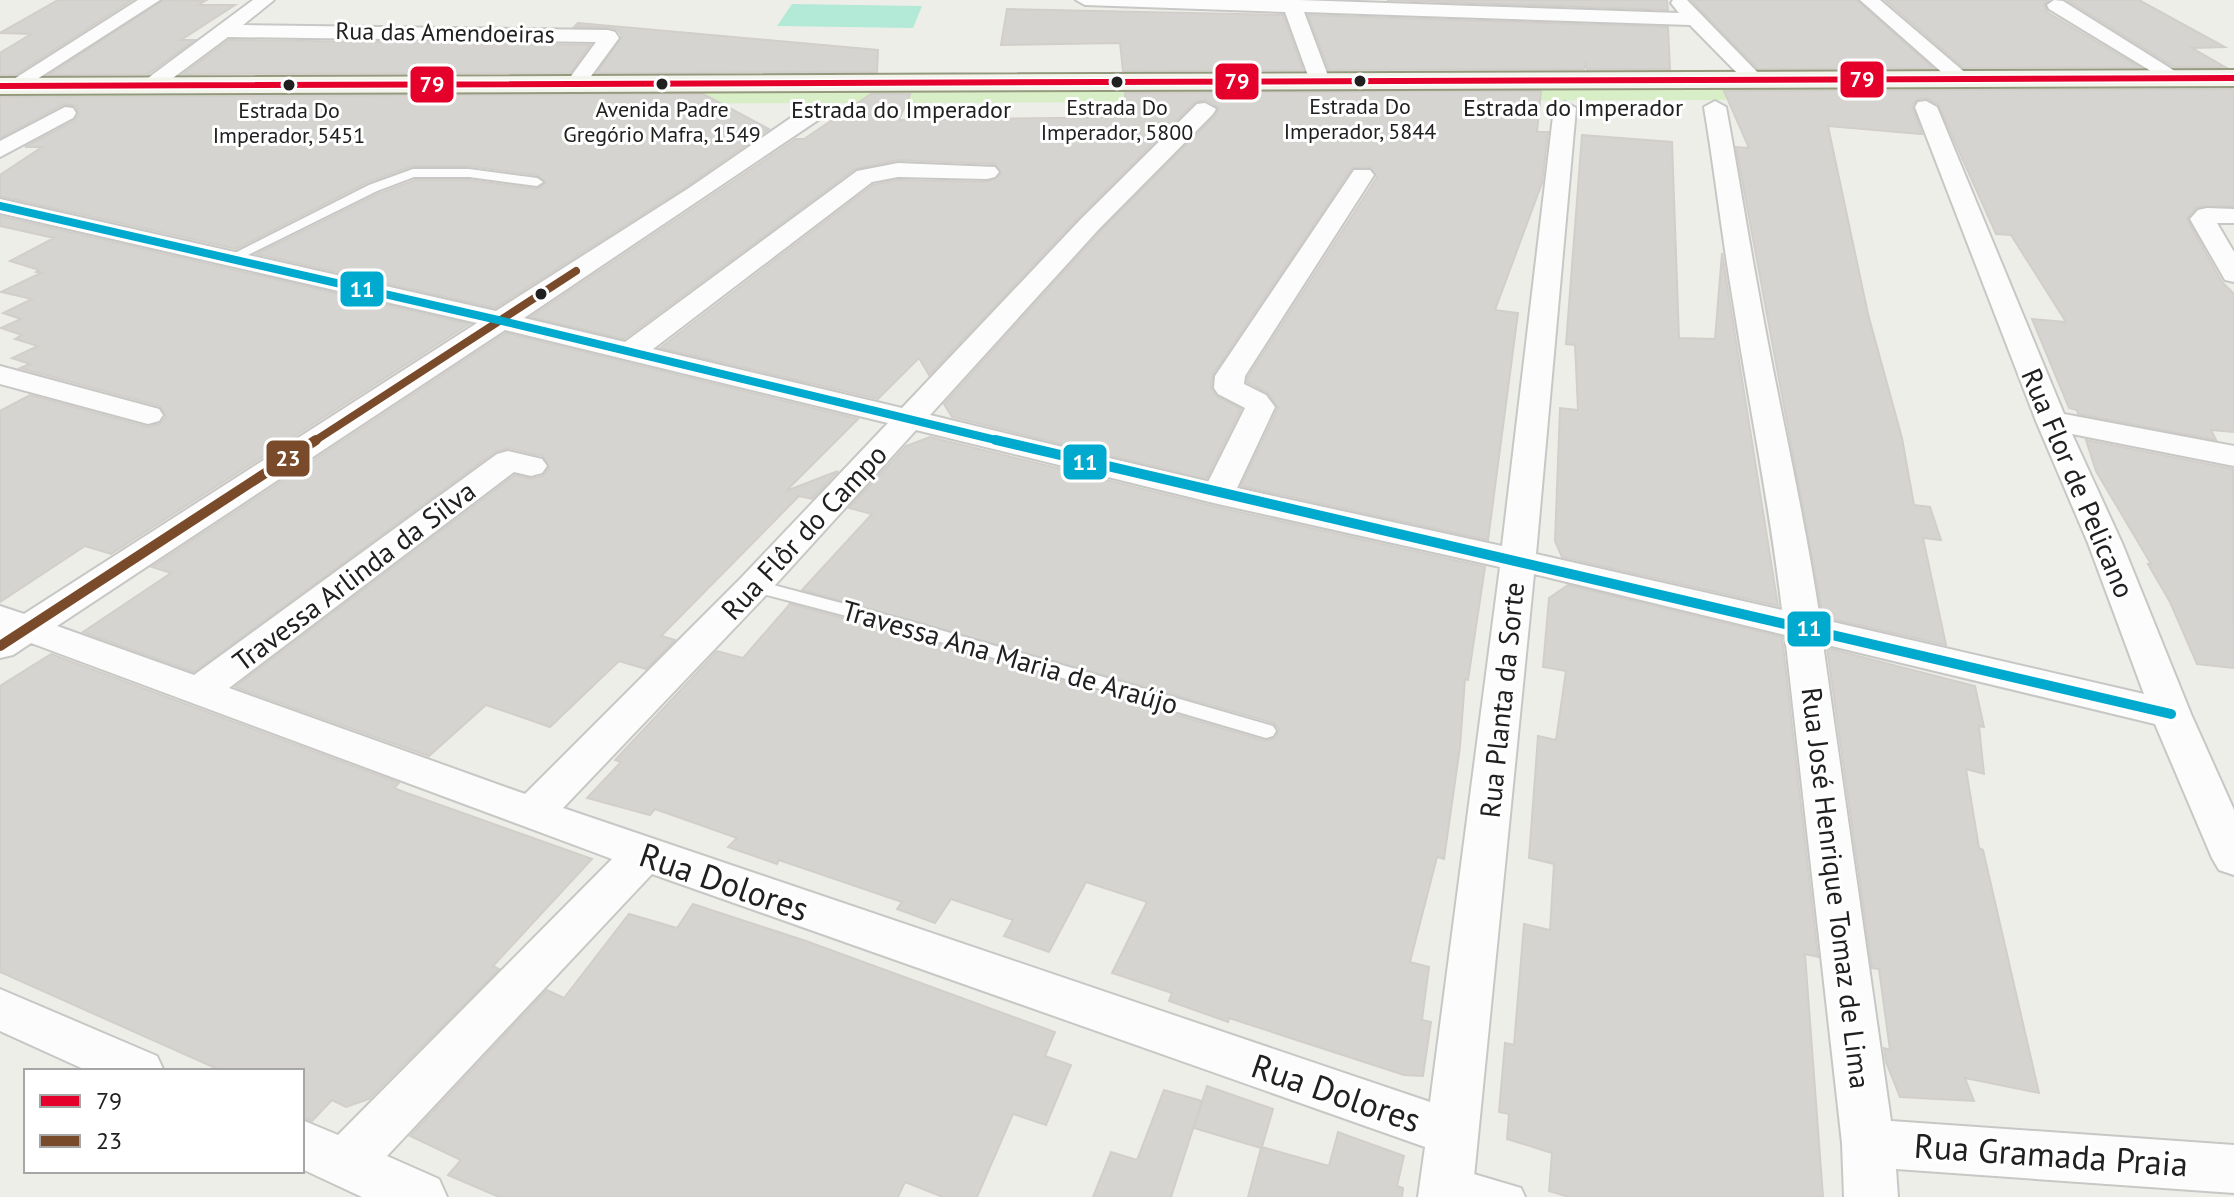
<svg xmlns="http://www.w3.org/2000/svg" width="2234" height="1197" viewBox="0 0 2234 1197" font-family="'PT Sans',sans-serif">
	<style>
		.grass { fill: #d7eec6 }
		.pitch { fill: #b2e9d7 }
		.building { fill: #d5d4d0; stroke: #d2cfca; stroke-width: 2 }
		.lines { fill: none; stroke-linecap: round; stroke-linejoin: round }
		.lane-casing { stroke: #c7c7c5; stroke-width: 4 }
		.street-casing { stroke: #c7c7c5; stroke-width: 4 }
		.secondary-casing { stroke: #959a7f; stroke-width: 4 }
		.lane { fill: #fcfcfc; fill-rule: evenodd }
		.street { fill: #fcfcfc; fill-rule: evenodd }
		.secondary { fill: #f3f4ec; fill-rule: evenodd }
		.bus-1-casing { stroke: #fff; stroke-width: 9 }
		.bus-2-far1-casing { stroke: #fff; stroke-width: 13 }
		.bus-2-casing { stroke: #fff; stroke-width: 16 }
		.bus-3-far1-casing { stroke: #fff; stroke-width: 13 }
		.bus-3-casing { stroke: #fff; stroke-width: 16 }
		.bus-1 { stroke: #e4002b; stroke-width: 6 }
		.bus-2-far1 { stroke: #7a4b2a; stroke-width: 8 }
		.bus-2 { stroke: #7a4b2a; stroke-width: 10 }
		.bus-3-far1 { stroke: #00a9ce; stroke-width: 8 }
		.bus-3 { stroke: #00a9ce; stroke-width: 10 }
		.bus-dot { fill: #202020; stroke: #fff; stroke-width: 3 }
		.labels { text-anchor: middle; stroke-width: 6; stroke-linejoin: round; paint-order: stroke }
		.far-bus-label { font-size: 22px; fill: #202020; stroke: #fff }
		.far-street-label { font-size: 24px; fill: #202020; stroke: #fff }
		.street-label { font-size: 28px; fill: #202020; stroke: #fff }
		.near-street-label { font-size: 34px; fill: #202020; stroke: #fff }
		.line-badge { stroke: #fff; stroke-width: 3 }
		.badge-label { font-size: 22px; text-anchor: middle; font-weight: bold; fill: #fff }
	</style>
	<rect width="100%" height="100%" fill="#eeeee9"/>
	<polygon class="grass" points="2234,84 2234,98 23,106 45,92"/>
	<polygon class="pitch" points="792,4 922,6 913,28 777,26"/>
	<g class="building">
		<polygon points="58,0 132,0 15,75 0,75 0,53 31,34 0,33"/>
		<polygon points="163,0 205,1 198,5 235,5 181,40 195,40 148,74 49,75"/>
		<polygon points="1387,0 1667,0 1668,10"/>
		<polygon points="1691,0 1857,0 1933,68 1758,69"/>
		<polygon points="1885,0 2049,0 2044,4 2047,12 2139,67 1964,68"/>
		<polygon points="2067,0 2139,0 2225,47 2192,48 2225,67 2174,67"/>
		<polygon points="1007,9 1283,15 1303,70 1123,71 1120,43 1001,45"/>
		<polygon points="1308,15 1668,27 1670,69 1587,69 1586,64 1584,69 1329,70"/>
		<polygon points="578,23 878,50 877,72 597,73 622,36 618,30 609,27 574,27"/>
		<polygon points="229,40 590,45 570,73 183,74"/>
		<polygon points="2234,89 2234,206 2197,207 2187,219 2222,282 2234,294 2234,432 2211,430 2216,440 2078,414 2077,410 2069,408 2032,319 2066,322 2011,235 1996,234 1938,104 1926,98 1918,99 1912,105 1922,134 1828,126 1868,314 1902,438 1914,505 1930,507 1941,540 1923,538 1946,645 1823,617 1736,147 1749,148 1724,91"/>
		<polygon points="1541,91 1537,132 1548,132 1542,183 1495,310 1518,313 1488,540 1241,486 1278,408 1268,393 1247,382 1248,377 1377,177 1370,167 1352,168 1213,374 1211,388 1216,396 1241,409 1206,479 952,417 944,404 1101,231 1215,116 1219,108 1206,100 1195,102 1079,217 929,375 919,358 878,399 660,348 873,185 898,180 988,182 1001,174 995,164 898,160 855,169 624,339 531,317 796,139 804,139 871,94 910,94 899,120 1127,117 1125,93"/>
		<polygon points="703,94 769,129 687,186 495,308 257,254 378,194 415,180 469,180 537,189 546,183 537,175 469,166 412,166 368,182 236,249 0,196 0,175 42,147 25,147 74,121 79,115 76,106 64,104 0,138 0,97"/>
		<polygon points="1582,135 1672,142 1679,338 1715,339 1722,253 1778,606 1562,557 1555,541 1560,408 1578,410 1575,345 1566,344"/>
		<polygon points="0,216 469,324 111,554 85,546 0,602 0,411 30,395 147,427 160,424 166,417 160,406 20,368 30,364 12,358 38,346 15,339 22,335 1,328 21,319 3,313 32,299 1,292 41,273 36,272 39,270 10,261 54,238 0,226"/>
		<polygon points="506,333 858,419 786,491 838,471 812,499 799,496 665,632 661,636 675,640 646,669 619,661 550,727 486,705 429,756 235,687 515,475 532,479 543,476 549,468 543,456 509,448 495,452 194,672 83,632 171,573 152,567"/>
		<polygon points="930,437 1217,507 1485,567 1468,680 1465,679 1460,747 1444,859 1437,857 1410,962 1429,967 1422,1020 1431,1022 1423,1076 1404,1075 1229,1018 1228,1022 1169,1001 1172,993 1112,973 1147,902 1086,882 1049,952 1004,936 1013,920 951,899 935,923 897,909 902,902 779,860 777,864 728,847 737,838 655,809 650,815 587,798 621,762 615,760 717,651 743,658 790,604 895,632 1265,741 1276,738 1279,729 1274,723 802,590 872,514 849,508 906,446"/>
		<polygon points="2086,440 2233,469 2234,668 2197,664 2170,602 2148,564 2151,564 2096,471"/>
		<polygon points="1568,585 1782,637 1818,957 1805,954 1823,1197 1569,1197 1549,1191 1552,1153 1507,1139 1509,1114 1499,1112 1505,1043 1514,1045 1524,924 1550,930 1554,864 1529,858 1538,736 1556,740 1566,671 1543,667 1549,598"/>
		<polygon points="1827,648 1975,686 1984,727 1979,726 1984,774 1966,769 1979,848 1983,850 2039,1093 1965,1078 1974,1101 1900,1097 1886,1062 1884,1048 1890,1050 1879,969 1872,968"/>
		<polygon points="51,654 399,783 394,788 404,792 592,859 493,966 499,969 369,1099 346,1107 332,1100 312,1121 302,1117 302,1071 222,1071 0,972 0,686"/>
		<polygon points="693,904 806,941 1055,1032 1045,1056 1071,1065 1046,1125 1013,1114 977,1197 943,1197 905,1182 898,1197 499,1197 448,1175 461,1160 410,1136 547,990 564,998 629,914 677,928"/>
		<polygon points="1207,1086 1273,1109 1262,1147 1329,1166 1338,1132 1404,1156 1397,1186 1403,1188 1402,1197 1248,1197 1261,1148 1194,1128"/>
		<polygon points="1164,1090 1202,1101 1171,1197 1093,1197 1111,1152 1137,1160"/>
	</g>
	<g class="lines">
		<g class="lane-casing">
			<g id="lane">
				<polygon points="413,169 469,169 537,178 543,182 537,186 469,177 414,177 377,191 234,262 223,259 369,185"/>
				<polygon points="754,580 909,621 1273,726 1276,731 1273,736 1266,738 896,629 748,590 745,586"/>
				<polygon points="1450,1167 1521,1188 1525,1197 1469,1197 1441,1188 1437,1179 1441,1170"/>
			</g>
		</g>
		<g class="street-casing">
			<g id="street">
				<polygon points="138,0 160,0 20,90 6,90 3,86"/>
				<polygon points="253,0 274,0 243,25 608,30 615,32 619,38 583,87 576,89 566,83 596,42 228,37 158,89 144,89 141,85 144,81"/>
				<polygon points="1076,0 1299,0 1679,13 1671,3 1673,0 1687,0 1764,79 1754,85 1747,83 1690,25 1304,12 1330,81 1320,87 1310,81 1285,12 1085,5"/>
				<polygon points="1860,0 1880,0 1968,75 1971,79 1968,83 1954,83"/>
				<polygon points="2054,0 2063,1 2186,78 2183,82 2169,82 2049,9 2047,5"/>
				<path d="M1715,101L1726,107C1738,171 1748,236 1760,300C1779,407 1804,512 1820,619L2144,694L2088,543L2036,421L1915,107L1918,102L1926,101L1937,107L2064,414L2234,446V466L2072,434L2122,543L2191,714L2234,810V875L2219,870L2212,858L2155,724L1823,644L1891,1121L2234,1145V1193L1896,1169L1898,1197H1844L1842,1143L1785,635L1534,574L1472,1197H1418L1425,1147L652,874L387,1156L439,1179L447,1197H362L302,1169V1120L338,1135L612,859L31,643L13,655L0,658V606L24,614L477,323L0,213V199L496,311L689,188L808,106H824L827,111L824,116L524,318L625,342L857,171L898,163L995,167L999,172L995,177L987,179L898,177L872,182L653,349L902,408L1081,219L1197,104L1205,103L1216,109L1213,114L1099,229L930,415L1208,482L1245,408L1218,394L1214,388L1215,376L1354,170H1370L1374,175L1245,376L1244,384L1266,395L1275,407L1237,488L1502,546L1554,108L1565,102L1576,108L1536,554L1782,610C1770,506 1749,405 1733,301C1722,237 1715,172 1704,107ZM505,330L888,423L741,578L525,794L229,688L514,472L531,476L542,473L547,466L542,459L508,451L497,454L194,675L57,626ZM916,430L1218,504L1500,567L1430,1102L563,808L767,594Z"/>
				<polygon points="65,107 73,108 76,113 73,118 0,157 0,141"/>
				<polygon points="2207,208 2234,209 2234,223 2217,223 2234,252 2234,282 2225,280 2190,219 2198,210"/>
				<polygon points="0,366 159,409 163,415 159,421 148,424 0,384"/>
				<polygon points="0,989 157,1056 164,1071 88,1071 0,1031"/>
			</g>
		</g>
		<g class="secondary-casing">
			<polygon id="secondary" points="2234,70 2234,86 0,94 0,78"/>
		</g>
		<use href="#lane" class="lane"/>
		<use href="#street" class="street"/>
		<use href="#secondary" class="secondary"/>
		<g class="bus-1-casing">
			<polyline id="bus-1" points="0,86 2234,78"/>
		</g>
		<g class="bus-2-far1-casing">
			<polyline id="bus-2-far1" points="313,442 576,271"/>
		</g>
		<g class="bus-2-casing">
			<polyline id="bus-2" points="0,646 316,440"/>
		</g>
		<g class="bus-3-far1-casing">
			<polyline id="bus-3-far1" points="0,206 498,320 1004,442"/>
		</g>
		<g class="bus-3-casing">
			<polyline id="bus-3" points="996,440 2171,714"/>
		</g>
		<use href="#bus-1" class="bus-1"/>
		<use href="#bus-2-far1" class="bus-2-far1"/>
		<use href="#bus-2" class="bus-2"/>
		<use href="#bus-3-far1" class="bus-3-far1"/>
		<use href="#bus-3" class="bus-3"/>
	</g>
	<g class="bus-dot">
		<circle cx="1360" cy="81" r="7"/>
		<circle cx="1117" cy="82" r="7"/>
		<circle cx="662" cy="84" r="7"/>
		<circle cx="289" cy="85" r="7"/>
		<circle cx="541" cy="294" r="7"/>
	</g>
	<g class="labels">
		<g class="far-bus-label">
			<text x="1360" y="114">Estrada Do<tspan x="1360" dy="25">Imperador, 5844</tspan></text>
			<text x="1117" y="115">Estrada Do<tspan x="1117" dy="25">Imperador, 5800</tspan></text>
			<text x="662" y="117">Avenida Padre<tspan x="662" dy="25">Gregório Mafra, 1549</tspan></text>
			<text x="289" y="118">Estrada Do<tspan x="289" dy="25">Imperador, 5451</tspan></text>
		</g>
		<g class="far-street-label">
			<text transform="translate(445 33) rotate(1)" y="8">Rua das Amendoeiras</text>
			<text x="1573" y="116">Estrada do Imperador</text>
			<text x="901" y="118">Estrada do Imperador</text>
		</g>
		<g class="street-label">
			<text transform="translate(2078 483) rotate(67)" y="10">Rua Flor de Pelicano</text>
			<text transform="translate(804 532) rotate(-47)" y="10">Rua Flôr do Campo</text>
			<text transform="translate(354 576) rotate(-37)" y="10">Travessa Arlinda da Silva</text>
			<text transform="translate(1010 657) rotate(16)" y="10">Travessa Ana Maria de Araújo</text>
			<text transform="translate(1502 700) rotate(-84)" y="10">Rua Planta da Sorte</text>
			<text transform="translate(1836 888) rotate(83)" y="10">Rua José Henrique Tomaz de Lima</text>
		</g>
		<g class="near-street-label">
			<text transform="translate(724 882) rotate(19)" y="12">Rua Dolores</text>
			<text transform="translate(1336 1093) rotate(19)" y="12">Rua Dolores</text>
			<text transform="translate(2051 1155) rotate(4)" y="12">Rua Gramada Praia</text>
		</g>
	</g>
	<g class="line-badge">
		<rect x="1839" y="60" width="46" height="39" rx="8" fill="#e4002b"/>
		<rect x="1214" y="62" width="46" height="39" rx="8" fill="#e4002b"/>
		<rect x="409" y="65" width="46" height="39" rx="8" fill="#e4002b"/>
		<rect x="339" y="270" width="46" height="38" rx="8" fill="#00a9ce"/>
		<rect x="265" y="439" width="46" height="39" rx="8" fill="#7a4b2a"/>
		<rect x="1062" y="443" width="46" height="38" rx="8" fill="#00a9ce"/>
		<rect x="1786" y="610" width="46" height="38" rx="8" fill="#00a9ce"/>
	</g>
	<g class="badge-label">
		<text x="1862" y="87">79</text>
		<text x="1237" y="89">79</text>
		<text x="432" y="92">79</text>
		<text x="362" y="297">11</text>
		<text x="288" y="466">23</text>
		<text x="1085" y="470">11</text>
		<text x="1809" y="636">11</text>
	</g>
	<rect x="24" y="1069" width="280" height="104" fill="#ffffff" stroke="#a6a6a6" stroke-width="2"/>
	<rect x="40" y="1095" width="40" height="12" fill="#e4002b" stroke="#a6a6a6" stroke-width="2"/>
	<text x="96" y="1109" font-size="24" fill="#202020">79</text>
	<rect x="40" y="1135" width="40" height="12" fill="#7a4b2a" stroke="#a6a6a6" stroke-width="2"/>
	<text x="96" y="1149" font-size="24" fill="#202020">23</text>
</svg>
